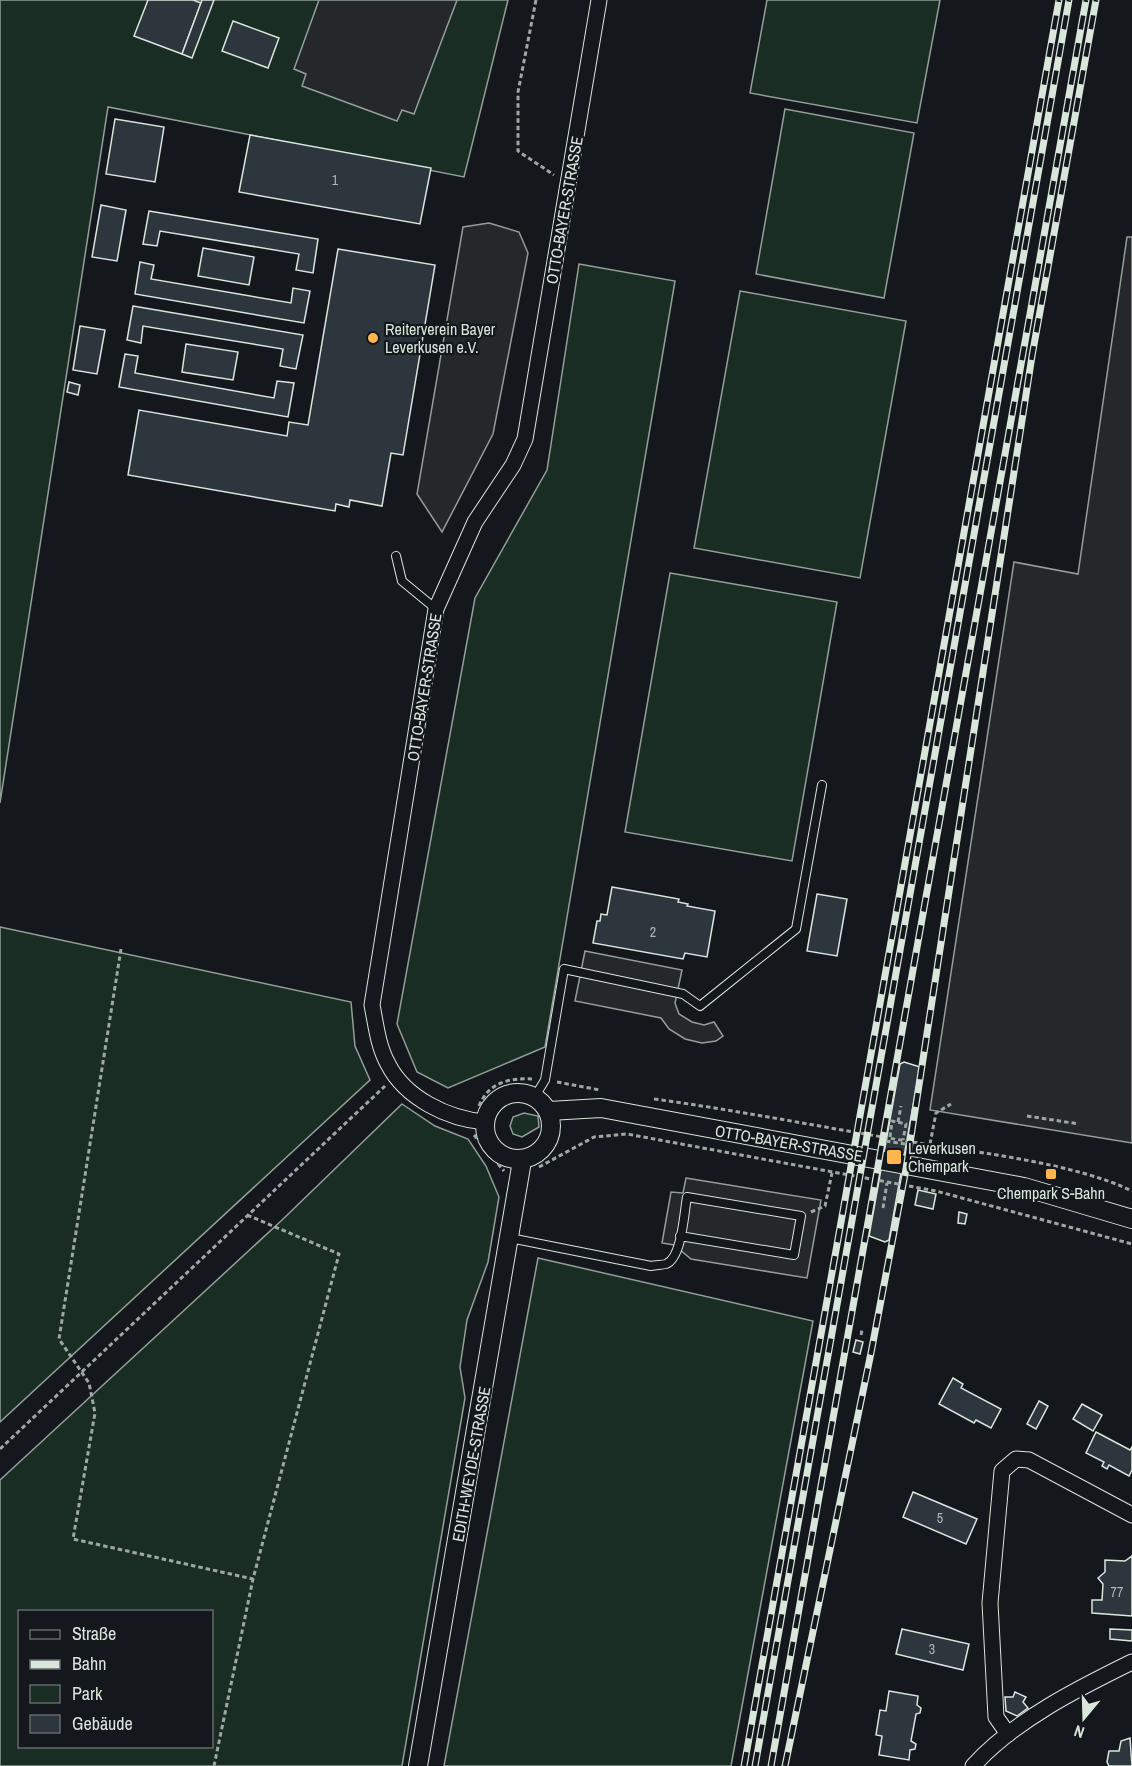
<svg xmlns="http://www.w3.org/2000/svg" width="1132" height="1766" viewBox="0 0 1132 1766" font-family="'Archivo Narrow',sans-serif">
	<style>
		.green { fill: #1a2d24; stroke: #939e99; stroke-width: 1.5; fill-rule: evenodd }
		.parking { fill: #24282b; stroke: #939e99; stroke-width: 1.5 }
		.building { fill: #2c363c; stroke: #d8e6dc; stroke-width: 1.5 }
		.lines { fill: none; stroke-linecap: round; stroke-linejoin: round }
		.service-casing { stroke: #d8e6dc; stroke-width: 10 }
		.minor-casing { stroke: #d8e6dc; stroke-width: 17 }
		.tertiary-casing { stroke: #d8e6dc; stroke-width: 20 }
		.path { stroke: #9da8a2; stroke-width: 3; stroke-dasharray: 4.5 3; stroke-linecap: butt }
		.service { stroke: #14181c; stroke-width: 8 }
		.minor { stroke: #14181c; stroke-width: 15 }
		.tertiary { stroke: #14181c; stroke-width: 18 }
		.rail-casing { stroke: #d8e6dc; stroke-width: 7 }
		.rail { stroke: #14181c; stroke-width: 4.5; stroke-dasharray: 14; stroke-linecap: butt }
		.poi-dot { fill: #ffb74d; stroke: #14181c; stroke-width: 2 }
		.labels { text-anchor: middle; stroke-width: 4.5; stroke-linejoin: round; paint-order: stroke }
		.number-label { font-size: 14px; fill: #adbab4 }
		.street-label { font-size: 16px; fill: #d8e6dc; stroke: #14181c }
		.poi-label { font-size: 16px; fill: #d8e6dc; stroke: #14181c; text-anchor: start }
	</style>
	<rect width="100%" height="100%" fill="#14181c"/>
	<g class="green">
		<polygon points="0,0 508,0 464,177 108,107 0,803"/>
		<polygon points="767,0 940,0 917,123 750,93"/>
		<polygon points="785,109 914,133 884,298 756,274"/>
		<polygon points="579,264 675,281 545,1047 448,1088 417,1072 397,1024 475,598 547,470"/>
		<polygon points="740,291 906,321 860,578 694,548"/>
		<polygon points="670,573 837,602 792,861 625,832"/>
		<polygon points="0,927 351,1002 355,1046 370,1080 0,1422"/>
		<path d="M402,1104L435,1126L468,1139L486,1166L499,1197L488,1262L467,1320L460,1367L465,1398L402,1766H0V1480L281,1221ZM20,1612H212V1746H20Z"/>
		<polygon points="524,1113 538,1116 539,1127 522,1137 513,1134 510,1126 513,1117"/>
		<polygon points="538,1258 813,1321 731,1766 444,1766"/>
	</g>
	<g class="parking">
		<polygon points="319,0 457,0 414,114 402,110 397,121 302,86 306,74 294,69"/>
		<polygon points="489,223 519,232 528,253 493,434 442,532 417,494 463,227"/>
		<polygon points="1127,237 1132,237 1132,1143 930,1110 1014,562 1078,574"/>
		<polygon points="585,951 682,970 675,1003 679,1014 692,1022 704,1025 714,1022 723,1036 716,1041 702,1043 685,1039 669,1029 661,1018 575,1001"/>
		<polygon points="686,1178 821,1200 807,1278 691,1259 674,1245 662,1243 671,1192 683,1193"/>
	</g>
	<g class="building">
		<polygon points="148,0 193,0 201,3 182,54 134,36"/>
		<polygon points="202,0 214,0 192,58 182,54"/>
		<polygon points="233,21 279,38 268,68 222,51"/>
		<polygon points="115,119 164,127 155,182 106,174"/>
		<polygon points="250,135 431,168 420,224 239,192"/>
		<polygon points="101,205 126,210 117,261 92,257"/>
		<polygon points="149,211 318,239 313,273 296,270 299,254 160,231 157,246 143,244"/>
		<polygon points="203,248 254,257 249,285 198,276"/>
		<polygon points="338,249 435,265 403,455 391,453 382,506 350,500 349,507 336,504 335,511 128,475 139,410 287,436 289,422 308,425"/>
		<polygon points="140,262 154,265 151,279 291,303 293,288 310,291 304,323 135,294"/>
		<polygon points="133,306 303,335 296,369 280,366 283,349 143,326 141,343 127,340"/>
		<polygon points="80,326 105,330 97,374 73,370"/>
		<polygon points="186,344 238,352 233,380 182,372"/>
		<polygon points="125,354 138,356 135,373 274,398 277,381 294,383 288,417 119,387"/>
		<polygon points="69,382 80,385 78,395 67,392"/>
		<polygon points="612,887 679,899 678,902 688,904 687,906 715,911 707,957 685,953 683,959 593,943 597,921 600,921 601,914 607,915"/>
		<polygon points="817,894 847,899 837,956 807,951"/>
		<polygon points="904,1062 920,1067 889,1240 885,1242 869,1236 900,1064"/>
		<polygon points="918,1190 936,1194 933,1209 915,1205"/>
		<polygon points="959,1212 967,1214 965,1224 958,1223"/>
		<polygon points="856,1340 863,1342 860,1354 853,1352"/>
		<polygon points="953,1378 963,1384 961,1388 1001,1409 991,1428 976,1420 974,1423 939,1404"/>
		<polygon points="1039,1401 1048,1406 1036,1429 1027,1424"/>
		<polygon points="1082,1404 1102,1415 1093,1431 1073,1419"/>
		<polygon points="1096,1432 1130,1450 1132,1447 1132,1470 1129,1476 1109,1465 1107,1469 1102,1466 1104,1462 1086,1453"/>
		<polygon points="913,1492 977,1519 966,1544 903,1517"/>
		<polygon points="1132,1556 1132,1616 1092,1613 1092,1600 1102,1600 1103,1584 1098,1578 1105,1572 1105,1560 1125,1561"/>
		<polygon points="902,1629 969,1644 963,1670 896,1654"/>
		<polygon points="1110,1629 1132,1630 1132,1641 1110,1639"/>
		<polygon points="889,1691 918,1696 917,1705 921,1708 920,1713 916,1714 911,1741 916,1744 915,1749 910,1750 909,1760 879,1755 882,1736 876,1735 880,1710 886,1711"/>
		<polygon points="1015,1692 1026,1697 1023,1702 1028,1708 1017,1716 1006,1711 1005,1697 1013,1697"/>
		<polygon points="1130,1738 1132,1766 1109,1766 1107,1762 1109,1751 1119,1751 1121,1741"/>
	</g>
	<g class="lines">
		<g class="service-casing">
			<g id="service">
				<polyline points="396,556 402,581 436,609"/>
				<polyline points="534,1098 545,1080 564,969 683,994 700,1006 796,929 822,785"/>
				<path d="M510,1238L651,1266C656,1265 662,1265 666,1264C682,1258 684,1213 687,1197L801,1216L794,1255L680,1236"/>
			</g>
		</g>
		<g class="minor-casing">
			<g id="minor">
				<path d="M485,1122C448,1119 405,1098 388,1064C378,1046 376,1025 372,1005L436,609L475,522L513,465L525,439L599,0"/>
				<polyline points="1008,1734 996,1717 990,1603 1002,1471 1016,1459 1029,1460 1132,1515"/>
				<path d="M973,1766C1015,1720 1077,1689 1132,1662"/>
			</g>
		</g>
		<g class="tertiary-casing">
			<g id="tertiary">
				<circle cx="518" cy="1126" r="33"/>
				<polyline points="549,1111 601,1108 1024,1187 1132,1219"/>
				<polyline points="418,1766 522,1161"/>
			</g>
		</g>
		<g class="path">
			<polyline points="536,0 518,92 518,151 554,175"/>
			<polyline points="121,949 59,1339 89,1383 95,1413 73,1539 253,1579"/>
			<polyline points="557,1082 600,1090"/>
			<path d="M654,1099C743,1111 831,1129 919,1143C982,1153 1077,1164 1132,1191"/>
			<path d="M479,1106C489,1082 509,1078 532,1079"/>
			<polyline points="1027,1116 1079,1124"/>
			<polyline points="898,1122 901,1106"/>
			<polyline points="474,1135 504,1171"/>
			<polyline points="890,1137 892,1121 906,1124 903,1140"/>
			<polyline points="886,1141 905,1144"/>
			<polyline points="930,1144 936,1113 951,1104"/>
			<polyline points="539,1167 594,1137 627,1134 936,1191 1132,1244"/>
			<polyline points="883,1208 887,1183"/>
			<polyline points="811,1212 825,1206 832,1173"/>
			<polyline points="861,1335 862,1330"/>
			<polyline points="0,1449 385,1086"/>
			<polyline points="214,1766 253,1579 339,1254 247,1215"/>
		</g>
		<use href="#service" class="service"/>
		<use href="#minor" class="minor"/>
		<use href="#tertiary" class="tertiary"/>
		<g class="rail-casing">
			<g id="rail">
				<polyline points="744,1766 1059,0"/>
				<polyline points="755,1766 1069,0"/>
				<polyline points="771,1766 1086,0"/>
				<polyline points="785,1766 871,1353 906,1169 1032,356 1096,0"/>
			</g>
		</g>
		<use href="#rail" class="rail"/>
	</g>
	<g class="poi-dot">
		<circle cx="373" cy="338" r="6"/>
		<rect x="886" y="1149" width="16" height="16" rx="3"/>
		<rect x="1045" y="1168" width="12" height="12" rx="3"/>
	</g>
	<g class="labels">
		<g class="number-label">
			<text x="335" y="185">1</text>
			<text x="653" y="937">2</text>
			<text x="940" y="1523">5</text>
			<text x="1117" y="1597">77</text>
			<text x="932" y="1654">3</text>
		</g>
		<g class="street-label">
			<text transform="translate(564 210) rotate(-80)" y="6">OTTO-BAYER-STRASSE</text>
			<text transform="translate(424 687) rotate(-81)" y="6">OTTO-BAYER-STRASSE</text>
			<text transform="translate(789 1143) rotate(10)" y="6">OTTO-BAYER-STRASSE</text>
			<text transform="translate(471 1464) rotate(-80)" y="6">EDITH-WEYDE-STRASSE</text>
		</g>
		<g class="poi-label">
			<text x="385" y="335">Reiterverein Bayer<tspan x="385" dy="18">Leverkusen e.V.</tspan></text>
			<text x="908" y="1154">Leverkusen<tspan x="908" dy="18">Chempark</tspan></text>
			<text x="1051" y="1199" text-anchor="middle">Chempark S-Bahn</text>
		</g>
	</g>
	<rect x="18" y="1610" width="195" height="138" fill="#14181c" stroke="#626a69" stroke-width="1.5"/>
	<rect x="30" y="1630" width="30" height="9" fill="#14181c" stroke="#626a69" stroke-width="1.5"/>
	<text x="72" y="1640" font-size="18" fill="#d8e6dc">Straße</text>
	<rect x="30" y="1660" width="30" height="9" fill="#d8e6dc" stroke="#626a69" stroke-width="1.5"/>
	<text x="72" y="1670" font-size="18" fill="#d8e6dc">Bahn</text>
	<rect x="30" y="1685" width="30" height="18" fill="#1a2d24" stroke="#626a69" stroke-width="1.5"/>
	<text x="72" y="1700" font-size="18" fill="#d8e6dc">Park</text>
	<rect x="30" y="1715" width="30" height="18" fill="#2c363c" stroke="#626a69" stroke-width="1.5"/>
	<text x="72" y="1730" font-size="18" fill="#d8e6dc">Gebäude</text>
	<g transform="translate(1084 1718) rotate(199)" stroke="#14181c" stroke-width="4.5" paint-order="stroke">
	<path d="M0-4.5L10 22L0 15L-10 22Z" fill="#d8e6dc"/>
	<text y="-9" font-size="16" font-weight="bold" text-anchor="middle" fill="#d8e6dc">N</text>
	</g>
</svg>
